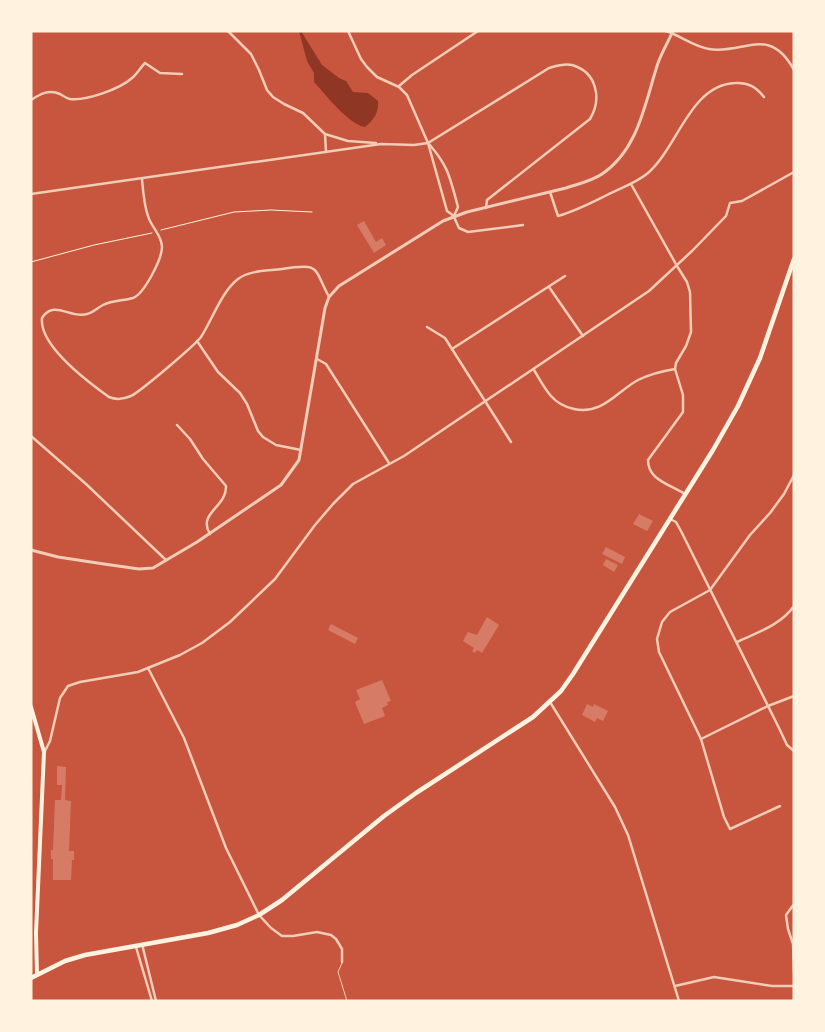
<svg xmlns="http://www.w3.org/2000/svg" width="825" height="1032" viewBox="0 0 825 1032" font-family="'DejaVu Sans',sans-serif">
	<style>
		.water { fill: #8f3625 }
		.building { fill: #d67c66 }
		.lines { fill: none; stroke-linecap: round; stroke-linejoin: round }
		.path { stroke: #fff3e0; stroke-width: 1 }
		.service { stroke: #f1ccb7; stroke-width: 1 }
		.minor { stroke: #f1ccb7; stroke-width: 2.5 }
		.tertiary { stroke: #f1ccb7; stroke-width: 3 }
		.secondary { stroke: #fff3e0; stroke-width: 4 }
		.primary { stroke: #fff3e0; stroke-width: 4.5 }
	</style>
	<rect width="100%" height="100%" fill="#c8553d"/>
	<path class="water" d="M299,31H301L322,65L339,78L346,81L353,92L368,93L378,101C379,112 374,120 365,127C348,124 326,95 314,82V73L307,61Z"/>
	<g class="building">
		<polygon points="364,221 376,242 382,238 386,245 374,253 357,225"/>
		<polygon points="639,514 653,521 647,531 633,524"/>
		<polygon points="606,547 625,557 622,564 602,554"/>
		<polygon points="606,559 618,565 614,572 603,565"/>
		<polygon points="487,617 499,625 482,653 477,650 475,653 472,651 474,648 463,641 468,632 477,635"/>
		<polygon points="331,624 358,638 355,644 328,630"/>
		<polygon points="382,680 391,701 387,702 388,705 382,708 385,716 364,724 355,702 360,699 356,690"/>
		<polygon points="587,704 593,707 594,704 608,711 603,721 597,718 595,722 582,715"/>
		<polygon points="57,766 66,767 65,800 71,801 69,851 74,851 74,860 72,860 71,880 53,880 53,859 51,859 51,850 53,850 55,800 61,800 62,785 57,785"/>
	</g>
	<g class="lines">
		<g class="path">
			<polyline points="161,230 234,212 271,210 312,212"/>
			<polyline points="31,262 94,245 152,233"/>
		</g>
		<polyline class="service" points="342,963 338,972 347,1001"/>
		<g class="minor">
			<polyline points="228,31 251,54 259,70 267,90 273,97 284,104 303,113 325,134 348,141 376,143"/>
			<polyline points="348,31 361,59 367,67 377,77 399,87 407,95 428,143 447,211 454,216"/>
			<path d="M666,31C681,36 693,46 709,49C744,55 769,24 794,70"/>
			<polyline points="399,86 412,75 478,31"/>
			<path d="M31,100C40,94 49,89 60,94C63,96 66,98 70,99C86,101 120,89 132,78C137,74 140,68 145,63L160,73L182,74"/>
			<polyline points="325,134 326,152"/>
			<path d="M429,144C449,167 450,178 458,207L454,216"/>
			<path d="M142,179C143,191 144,205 148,216C151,227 162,235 162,247C162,259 144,294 133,298C123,301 113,300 103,305C97,308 93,313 87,314C70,319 54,299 42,318C39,346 88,382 109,397C116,400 124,399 131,396C141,391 194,346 201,337C212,320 222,291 238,279C250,270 268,271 282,269C321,263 313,267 329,297"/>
			<path d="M631,184L677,266L687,282L690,292L691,332L686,346L676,363L675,369L683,395V412L648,460C648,480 669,484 685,494"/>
			<path d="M550,192L558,216C576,211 591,203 607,195C621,188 636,183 648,173C678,147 690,85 735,83C748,82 756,87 764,97"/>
			<path d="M31,194L381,144L414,145L428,143L549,68C556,66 564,63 572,65C597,72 602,99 590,119L487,200L486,208"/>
			<polyline points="454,217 459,228 468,232 523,225"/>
			<polyline points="549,287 583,336"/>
			<polyline points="427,327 445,338 511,442"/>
			<polyline points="197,341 218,372 240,393 247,404 258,431 263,437 276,445 301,450"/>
			<polyline points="452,349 565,276"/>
			<polyline points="317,359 326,364 389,463"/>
			<path d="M534,370C539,378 544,388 551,396C557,403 565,407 574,409C603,415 616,392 638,380C650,374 663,371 675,369"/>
			<path d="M177,425L190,439L203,459L226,486C227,507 197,513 210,534"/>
			<polyline points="31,436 86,484 166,560"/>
			<polyline points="670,519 676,522 682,533 779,728 787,745 794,751"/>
			<path d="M737,642C756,633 781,625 794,606"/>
			<polyline points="148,668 184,738 226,848 259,915 271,928 282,936 293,936 317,932 331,935 336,939 342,949 342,962"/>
			<polyline points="550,702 615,807 628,835 679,1001"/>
			<polyline points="701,739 768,706 794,696"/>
			<polyline points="45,751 50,741 60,698 68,686 80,682 138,672 180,655 202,643 230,622 275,579 315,525 333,504 353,484 404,456 649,291 692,251 726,216 730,203 742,201 794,172"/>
			<polyline points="780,806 730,829 724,817 701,739 659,652 657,639 662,622 670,612 710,590 750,535 770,513 784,494 794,475"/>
			<polyline points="794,904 786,915 788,929 793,944 794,972"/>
			<polyline points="142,944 156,1001"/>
			<polyline points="136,947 152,1001"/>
			<polyline points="675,986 714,977 772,986 794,986"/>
		</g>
		<path class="tertiary" d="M31,550L58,557L104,564L139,569L153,568L197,542L281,485L299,460L325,308L329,297L339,286L443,221L467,212L566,188C578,184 592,181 602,174C639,149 645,102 658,63C662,52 668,42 673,31"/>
		<polyline class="secondary" points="31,707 44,752 36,933 37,975"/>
		<polyline class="primary" points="31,978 65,961 85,955 208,933 237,925 259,915 282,900 384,816 416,793 533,717 561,691 573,674 713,450 738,406 760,358 794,259"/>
	</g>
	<rect width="825" height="1032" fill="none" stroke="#fff3e0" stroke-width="65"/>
</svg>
